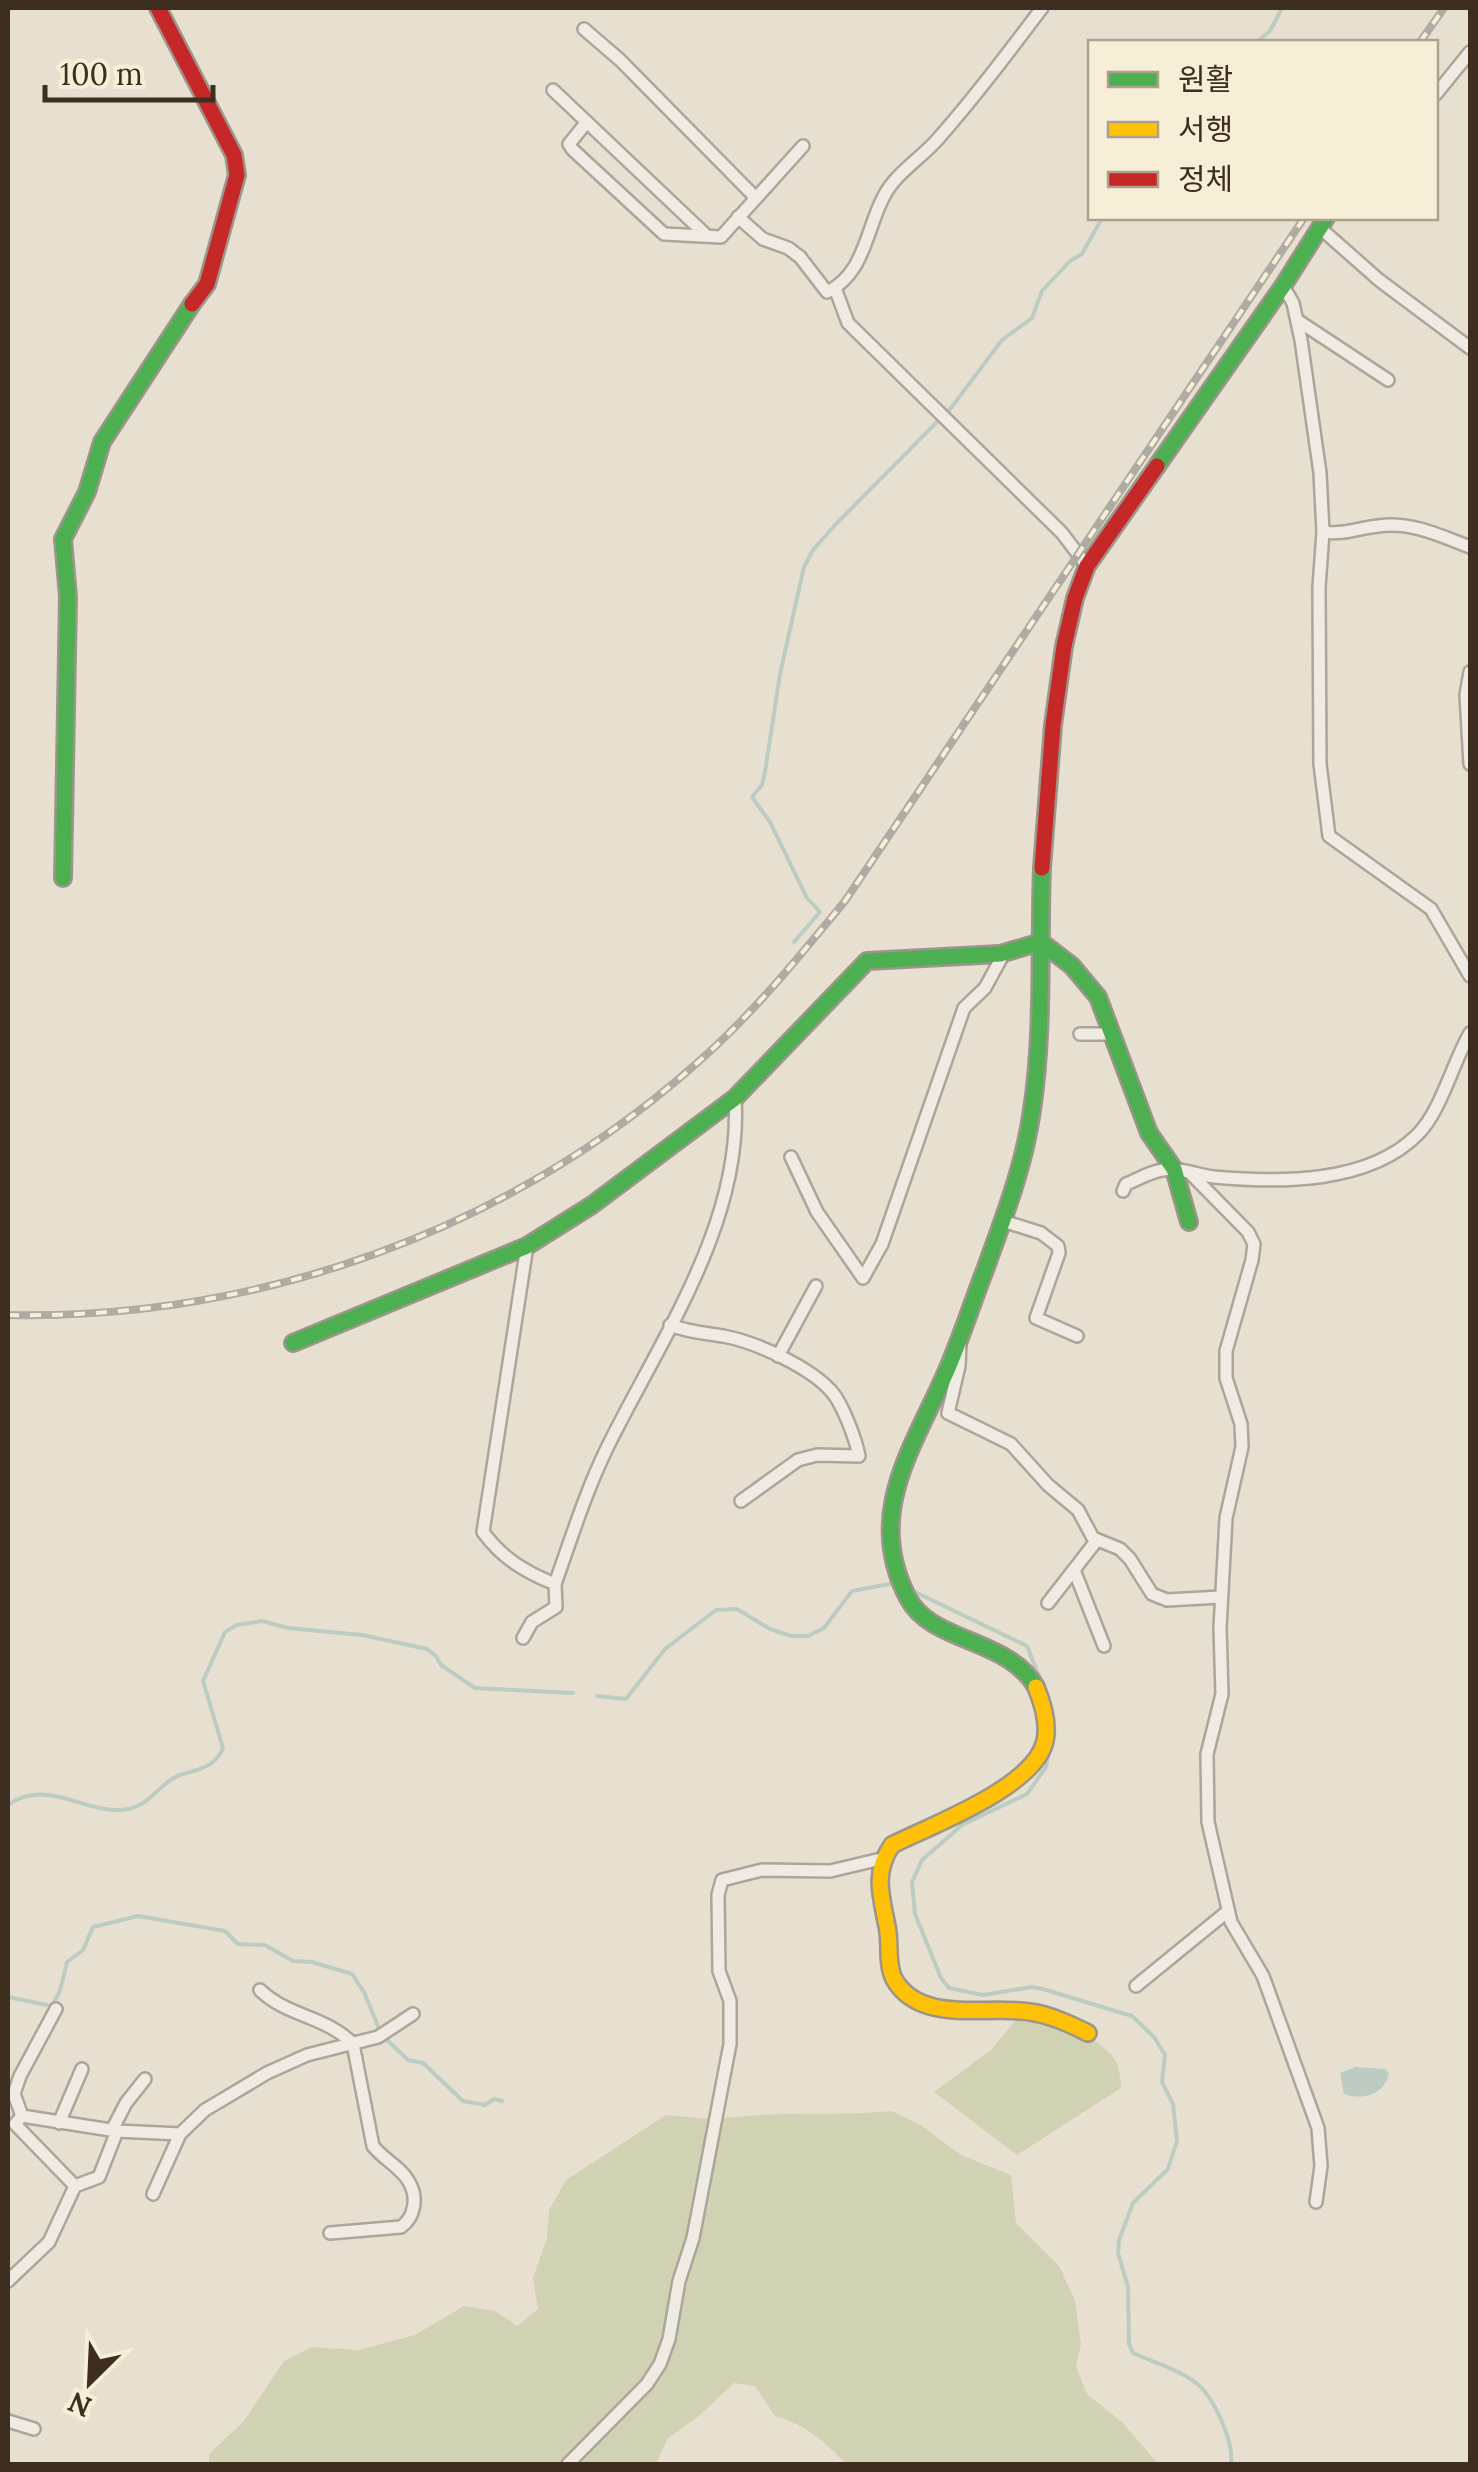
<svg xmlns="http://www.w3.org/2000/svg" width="1478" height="2472" viewBox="0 0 1478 2472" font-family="Lora,'Noto Sans KR',serif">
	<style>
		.cemetery { fill: #d1d1b3 }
		.water { fill: #bcccc2 }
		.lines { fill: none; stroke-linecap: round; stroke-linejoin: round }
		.stream { stroke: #bcccc2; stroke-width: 4 }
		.street-casing { stroke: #ada599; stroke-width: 16 }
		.fast-casing { stroke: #9c958a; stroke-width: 20 }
		.slow-casing { stroke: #9c958a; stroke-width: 20 }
		.jam-casing { stroke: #9c958a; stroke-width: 20 }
		.street { stroke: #efebe3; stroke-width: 11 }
		.fast { stroke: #4caf50; stroke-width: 15 }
		.slow { stroke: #ffc107; stroke-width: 15 }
		.jam { stroke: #c62828; stroke-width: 15 }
		.rail-casing { stroke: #afaaa2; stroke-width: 8 }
		.rail { stroke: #f7eed8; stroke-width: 4; stroke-dasharray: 11; stroke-linecap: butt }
	</style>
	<rect width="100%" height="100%" fill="#e7e0d1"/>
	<g class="cemetery">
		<path d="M1019,2016C1046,2017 1096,2034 1113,2057C1120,2066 1120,2077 1121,2088L1017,2155L934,2092L991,2050Z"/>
		<path d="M892,2111L919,2124L961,2155L1011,2175L1016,2223L1059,2266L1075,2300L1081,2344L1076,2366L1087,2394L1123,2423L1158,2464H846C825,2442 807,2425 775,2416L755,2386L734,2383L699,2416L668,2438L656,2464H573L670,2354L678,2323L680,2286L719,2119C777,2110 834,2117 892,2111Z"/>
		<polygon points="666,2115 713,2119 690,2241 661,2355 647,2380 564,2464 209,2464 209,2454 244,2421 284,2361 312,2347 359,2350 415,2335 464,2306 495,2311 517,2326 538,2309 533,2278 547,2238 549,2210 566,2180"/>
	</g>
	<path class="water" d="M1355,2067L1385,2069L1389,2073C1385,2094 1363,2101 1344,2094L1340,2073Z"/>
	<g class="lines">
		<g class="stream">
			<polyline points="1257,42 1270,31 1282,8"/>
			<polyline points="948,412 1002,340 1032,318 1042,291 1070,261 1082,254 1102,218"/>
			<polyline points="794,942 820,912 807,898 770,822 752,797 762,785 765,772 780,674 804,567 813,550 835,525 940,419"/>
			<polyline points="911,1590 1027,1646 1046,1694"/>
			<polyline points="597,1696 626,1699 665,1649 716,1610 737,1609 770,1629 791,1636 808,1636 824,1628 852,1591 895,1583"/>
			<path d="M1052,1737L1046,1767L1027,1794L962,1825L922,1860L912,1882L915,1914L941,1978L949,1988L983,1995L1032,1987L1043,1989L1132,2016L1154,2037L1165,2055L1162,2082L1173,2104L1177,2141L1168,2169L1133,2203L1119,2240L1118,2253L1128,2287L1129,2344L1133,2353C1152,2362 1175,2368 1192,2380C1213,2393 1234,2441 1231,2464"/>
			<path d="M8,1805C47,1776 89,1817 128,1809C151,1805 160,1782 180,1775C198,1769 215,1768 223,1748L203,1681L225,1632L237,1625L262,1621L288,1628L362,1635L427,1649L436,1656L441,1665L475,1688L573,1693"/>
			<polyline points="8,1997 52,2006 60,1991 67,1962 83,1950 93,1927 138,1916 225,1931 238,1944 265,1945 293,1961 312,1962 352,1974 364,1992 380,2031"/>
			<polyline points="386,2039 408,2060 423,2063 463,2101 485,2105 494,2099 502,2101"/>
		</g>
		<g class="street-casing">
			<g id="street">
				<polyline points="584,29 620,60 755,197"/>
				<polyline points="553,90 706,235"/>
				<polyline points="1436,94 1470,52"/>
				<polyline points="586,123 569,144 572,149 664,234 721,237 803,146"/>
				<path d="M738,217L763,239L788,248L800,257L827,292C865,274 866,229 884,196C896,173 920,159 937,140C974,98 1008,53 1042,8"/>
				<polyline points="1319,227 1379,280 1470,348"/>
				<polyline points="1283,286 1293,303 1301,340 1320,473 1323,532 1319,587 1320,764 1329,836 1431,909 1470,976"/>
				<polyline points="835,288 848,323 1062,533 1087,566"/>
				<polyline points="1297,320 1388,380"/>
				<path d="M1323,532C1344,535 1358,528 1378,526C1411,521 1441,536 1470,547"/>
				<polyline points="1470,672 1466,695 1470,764"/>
				<polyline points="1080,1034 1111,1034"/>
				<polyline points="791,1157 817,1212 863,1278 882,1244 964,1008 985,988 1004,953"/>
				<polyline points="1190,1173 1248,1232 1254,1244 1252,1260 1226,1351 1226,1378 1241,1424 1242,1447 1226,1518 1220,1628 1222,1694 1207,1754 1208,1822 1231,1922 1263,1976 1318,2128 1321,2166 1316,2202"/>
				<path d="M1123,1191L1126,1184C1138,1179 1150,1172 1162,1170C1179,1167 1197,1175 1214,1177C1279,1183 1369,1184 1418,1134C1441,1111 1453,1062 1470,1033"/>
				<polyline points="1003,1221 1041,1233 1058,1246 1059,1253 1036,1318 1077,1336"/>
				<path d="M527,1246L483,1532C502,1558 525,1572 555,1584"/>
				<path d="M670,1325C688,1332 704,1333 723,1336C756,1342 810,1367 832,1392C843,1405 856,1440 859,1456L817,1455L798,1460L741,1501"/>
				<polyline points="960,1344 959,1366 948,1413 1011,1444 1048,1485 1078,1510 1093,1538 1120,1549 1130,1559 1152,1594 1167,1600 1221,1597"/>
				<polyline points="778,1356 816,1286"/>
				<polyline points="1074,1570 1104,1646"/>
				<polyline points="1048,1603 1097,1540"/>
				<path d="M523,1638L532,1622L556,1607L555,1584C571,1539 586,1491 607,1448C660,1340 743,1223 735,1098"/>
				<polyline points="1136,1986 1228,1911"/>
				<path d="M260,1990C286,2016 328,2017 353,2044L373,2146C383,2159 402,2168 409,2182C418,2197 415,2217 401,2227L330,2233"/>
				<polyline points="22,2116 14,2094 20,2076 56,2009"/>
				<polyline points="59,2123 82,2069"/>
				<polyline points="112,2130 126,2103 145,2079"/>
				<polyline points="75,2186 15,2124 22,2116 117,2131 180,2134 205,2110 267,2073 307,2055 378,2037 413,2014"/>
				<polyline points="153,2194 180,2134"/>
				<polyline points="8,2281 49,2242 75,2186 99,2177 117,2131"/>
				<polyline points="8,2421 34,2429"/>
				<polyline points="568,2464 647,2384 660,2364 669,2339 679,2281 693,2238 730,2044 730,2001 719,1971 718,1895 722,1880 762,1870 830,1871 881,1859"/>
			</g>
		</g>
		<g class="fast-casing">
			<g id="fast">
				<polyline points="1157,466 1283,286 1326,218"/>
				<polyline points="63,878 68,597 63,539 87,492 102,442 192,304"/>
				<polyline points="293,1343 527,1246 592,1205 735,1098 867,961 1000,954 1041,942 1072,966 1098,997 1149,1133 1174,1169 1189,1222"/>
				<path d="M1036,1687C1008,1638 931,1643 908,1598C865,1516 911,1451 944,1377C960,1342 971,1306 985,1270C1004,1217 1024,1167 1032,1110C1044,1030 1039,948 1042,868"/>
			</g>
		</g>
		<g class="slow-casing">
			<path id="slow" d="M1036,1687C1043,1704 1049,1723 1045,1741C1035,1787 932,1825 892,1845C873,1873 881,1895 887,1926C891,1943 886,1963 894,1979C920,2025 988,2005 1030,2012C1051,2015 1070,2024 1088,2033"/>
		</g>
		<g class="jam-casing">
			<g id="jam">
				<polyline points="158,8 234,155 237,175 207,284 192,304"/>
				<polyline points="1042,868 1053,725 1064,646 1075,598 1087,566 1157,466"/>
			</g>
		</g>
		<use href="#street" class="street"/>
		<use href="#fast" class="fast"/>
		<use href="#slow" class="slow"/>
		<use href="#jam" class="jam"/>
		<g class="rail-casing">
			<g id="rail">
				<polyline points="1420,42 1444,8"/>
				<path d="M8,1315C259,1320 509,1230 697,1063C753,1014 798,958 845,901L1304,218"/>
			</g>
		</g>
		<use href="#rail" class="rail"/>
	</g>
	<rect width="1478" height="2472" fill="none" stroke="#3d2e20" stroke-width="20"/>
	<rect x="1088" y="40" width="350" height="180" fill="#f7eed8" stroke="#ada18e" stroke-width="2.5"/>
	<rect x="1108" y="72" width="50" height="15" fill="#4caf50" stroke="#ada18e" stroke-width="2.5"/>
	<text x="1178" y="90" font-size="30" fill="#3d2e20">원활</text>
	<rect x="1108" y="122" width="50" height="15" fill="#ffc107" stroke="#ada18e" stroke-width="2.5"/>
	<text x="1178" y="140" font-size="30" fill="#3d2e20">서행</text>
	<rect x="1108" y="172" width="50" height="15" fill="#c62828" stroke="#ada18e" stroke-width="2.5"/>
	<text x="1178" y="190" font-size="30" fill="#3d2e20">정체</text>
	<g transform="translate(90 2382) rotate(204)" stroke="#f7eed8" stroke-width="8" paint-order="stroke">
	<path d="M0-8L18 38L0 25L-18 38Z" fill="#3d2e20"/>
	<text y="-15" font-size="28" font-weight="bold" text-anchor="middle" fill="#3d2e20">N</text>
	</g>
	<path d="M45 85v15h168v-15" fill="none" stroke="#3d2e20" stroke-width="5"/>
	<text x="60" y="85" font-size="30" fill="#3d2e20" stroke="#f7eed8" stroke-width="8" paint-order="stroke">100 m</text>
</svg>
